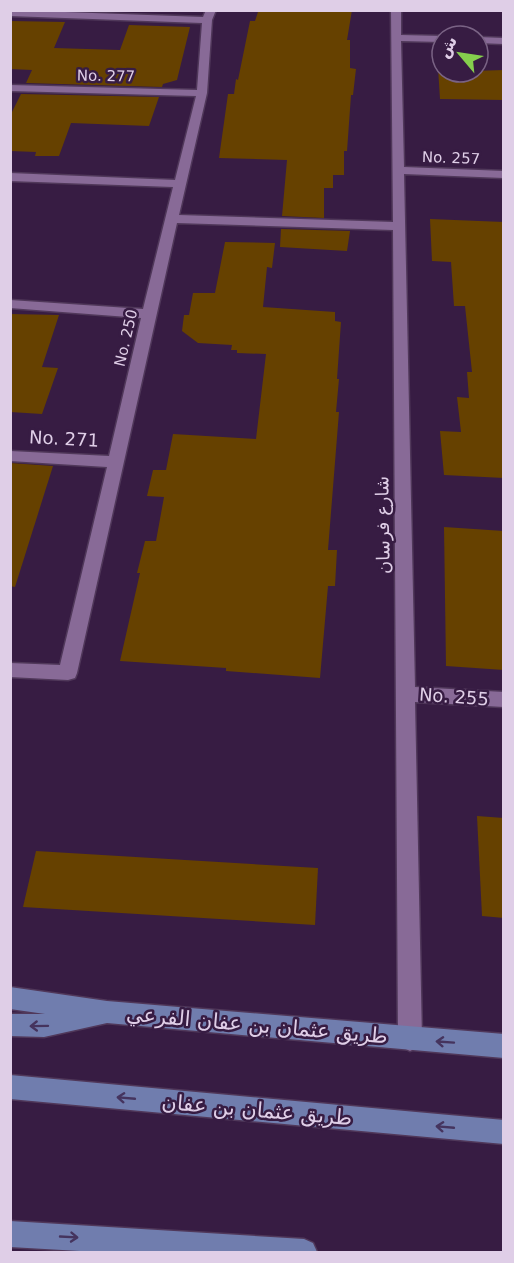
<svg xmlns="http://www.w3.org/2000/svg" width="514" height="1263" viewBox="0 0 514 1263" font-family="'DejaVu Sans',Vazirmatn,sans-serif">
	<style>
		.building { fill: #664100 }
		.lines { fill: none; stroke-linecap: round; stroke-linejoin: round }
		.minor-casing { stroke: #50385a; stroke-width: 3 }
		.major-casing { stroke: #50385a; stroke-width: 3 }
		.minor { fill: #886a97; fill-rule: evenodd }
		.major { fill: #707dae; fill-rule: evenodd }
		.oneway { stroke: #45345e }
		.labels { text-anchor: middle; stroke-width: 5; stroke-linejoin: round; paint-order: stroke }
		.far-street-label { font-size: 15px; fill: #dfcee7; stroke: #371c43 }
		.street-label { font-size: 18px; fill: #dfcee7; stroke: #371c43 }
		.near-street-label { font-size: 21px; fill: #dfcee7; stroke: #371c43 }
	</style>
	<rect width="100%" height="100%" fill="#371c43"/>
	<g class="building">
		<polygon points="266,10 352,10 347,40 350,40 350,68 356,69 353,95 351,95 347,151 344,151 344,175 333,175 333,188 324,188 324,218 282,216 287,160 219,158 228,94 234,94 236,79 238,80 250,21 255,21 258,12"/>
		<polygon points="10,21 65,22 54,48 120,50 129,25 190,27 177,80 163,84 162,87 26,83 32,70 10,69"/>
		<polygon points="438,68 442,68 442,72 504,70 504,100 440,99"/>
		<polygon points="21,94 159,97 149,126 71,123 59,156 35,156 36,152 10,151 10,116"/>
		<polygon points="430,219 504,222 504,478 444,475 440,431 461,432 457,397 469,398 467,372 472,372 465,306 454,306 451,262 432,261"/>
		<polygon points="281,229 350,231 347,251 280,247"/>
		<polygon points="225,242 275,243 272,268 267,267 263,307 335,312 335,321 341,322 337,379 339,379 336,412 339,412 328,550 337,550 335,586 328,586 320,678 226,671 226,668 120,661 140,573 137,573 145,541 156,541 164,497 147,496 153,470 166,470 173,434 256,439 266,354 237,353 237,350 231,350 232,345 198,343 182,331 184,315 189,315 193,293 215,293"/>
		<polygon points="10,314 59,315 42,367 58,368 42,414 10,412"/>
		<polygon points="10,463 53,466 15,587 10,586"/>
		<polygon points="444,527 504,531 504,670 446,666"/>
		<polygon points="477,816 504,818 504,918 482,916"/>
		<polygon points="36,851 318,868 315,925 23,907"/>
	</g>
	<g class="lines">
		<g class="minor-casing">
			<g id="minor">
				<polygon points="10,10 203,17 206,10 216,10 212,20 207,93 179,215 393,222 391,10 401,10 401,35 442,36 442,42 401,41 404,167 504,171 504,178 404,174 415,687 504,692 504,707 415,702 422,1039 418,1047 410,1051 402,1047 398,1039 393,230 177,223 77,673 75,678 68,680 10,677 10,663 60,665 107,467 10,461 10,451 109,456 141,318 10,308 10,300 143,309 173,187 10,181 10,173 175,180 196,96 10,91 10,85 197,90 202,23 10,16"/>
				<polygon points="478,37 504,38 504,44 478,43"/>
			</g>
		</g>
		<g class="major-casing">
			<g id="major">
				<polygon points="10,987 107,1001 504,1034 504,1058 107,1023 44,1037 10,1036 10,1014 45,1014 10,1009"/>
				<polygon points="10,1075 504,1120 504,1144 10,1099"/>
				<polygon points="10,1221 304,1239 313,1243 317,1252 97,1252 10,1247"/>
			</g>
		</g>
		<use href="#minor" class="minor"/>
		<use href="#major" class="major"/>
	</g>
	<defs><path id="oneway-shaft" d="M-6 0H5M1.5-3L5.5 0L1.5 3" fill="none" stroke-width="1.6" stroke-linecap="round" stroke-linejoin="round" transform="scale(1.5)"/></defs>
	<g class="oneway">
		<use href="#oneway-shaft" transform="translate(39 1026) rotate(179)"/>
		<use href="#oneway-shaft" transform="translate(445 1042) rotate(-176)"/>
		<use href="#oneway-shaft" transform="translate(126 1098) rotate(-175)"/>
		<use href="#oneway-shaft" transform="translate(445 1127) rotate(-175)"/>
		<use href="#oneway-shaft" transform="translate(69 1237) rotate(3)"/>
	</g>
	<g class="labels">
		<g class="far-street-label">
			<text transform="translate(106 76) rotate(1)" y="5">No. 277</text>
			<text transform="translate(451 158) rotate(2)" y="5">No. 257</text>
			<text transform="translate(126 338) rotate(-77)" y="5">No. 250</text>
		</g>
		<g class="street-label">
			<text transform="translate(64 439) rotate(3)" y="6">No. 271</text>
			<text transform="translate(383 525) rotate(-91)" y="6">شارع فرسان</text>
			<text transform="translate(454 697) rotate(4)" y="6">No. 255</text>
		</g>
		<g class="near-street-label">
			<text transform="translate(257 1025) rotate(5)" y="7">طريق عثمان بن عفان الفرعي</text>
			<text transform="translate(257 1110) rotate(5)" y="7">طريق عثمان بن عفان</text>
		</g>
	</g>
	<rect width="514" height="1263" fill="none" stroke="#dfcee7" stroke-width="24"/>
	<g transform="translate(460 54) rotate(299)"><circle r="28" fill="#371c43" stroke="#7a6385" stroke-width="1.5"/>
	<path d="M0-4.5L10 22L0 15L-10 22Z" fill="#85cf4d"/>
	<text y="-9" font-size="16" font-weight="bold" text-anchor="middle" fill="#dfcee7">ش</text>
	</g>
</svg>
